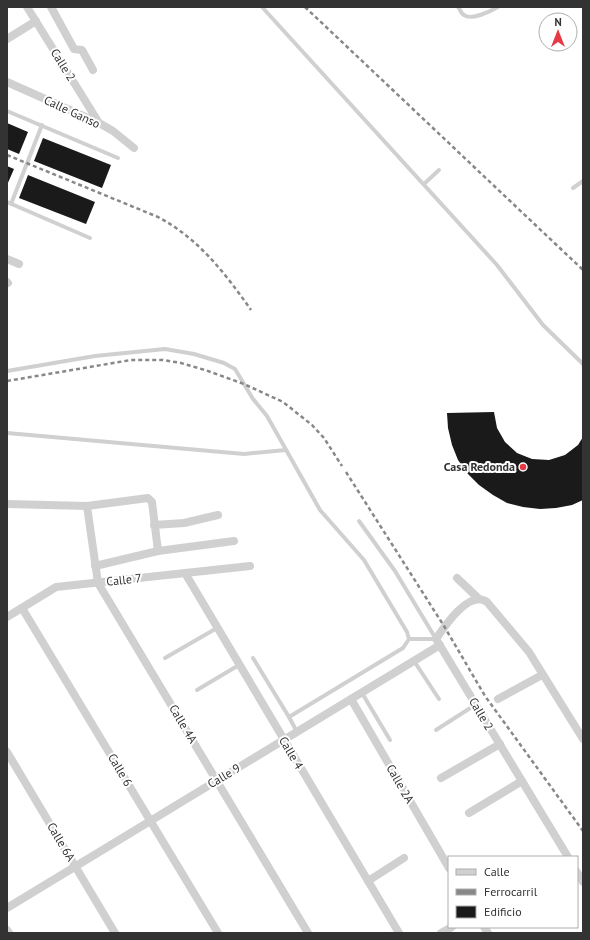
<svg xmlns="http://www.w3.org/2000/svg" width="590" height="940" viewBox="0 0 590 940" font-family="'PT Sans',sans-serif">
	<style>
		.building { fill: #1a1a1a }
		.lines { fill: none; stroke-linecap: round; stroke-linejoin: round }
		.lane { stroke: #d0d0d0; stroke-width: 4 }
		.street { stroke: #d0d0d0; stroke-width: 8 }
		.rail { stroke: #888; stroke-width: 2.5; stroke-dasharray: 4 3; stroke-linecap: butt }
		.poi-dot { fill: #e63946; stroke: #fff; stroke-width: 1.5 }
		.labels { text-anchor: middle; stroke-width: 4; stroke-linejoin: round; paint-order: stroke }
		.street-label { font-size: 12px; fill: #333; stroke: #fff }
		.poi-label { font-size: 12px; font-weight: bold; fill: #333; stroke: #fff; text-anchor: end }
	</style>
	<rect width="100%" height="100%" fill="#fff"/>
	<g class="building">
		<polygon points="7,123 28,132 19,154 7,149"/>
		<polygon points="43,138 111,165 102,188 34,161"/>
		<polygon points="7,166 14,169 7,185"/>
		<polygon points="28,175 95,202 86,224 19,198"/>
		<polygon points="494,412 497,428 505,442 517,453 532,459 549,460 565,455 578,445 583,437 583,500 572,505 556,508 540,509 523,507 507,503 493,495 479,485 468,474 458,460 452,445 448,428 447,413"/>
	</g>
	<g class="lines">
		<g class="lane">
			<polyline points="262,7 497,265 543,325 583,364"/>
			<path d="M458,7C460,9 461,14 464,15C471,21 491,11 498,7"/>
			<polyline points="7,111 118,158"/>
			<polyline points="424,184 439,170"/>
			<polyline points="573,188 583,181"/>
			<polyline points="7,202 90,238"/>
			<polyline points="11,204 42,125"/>
			<polyline points="7,371 95,356 165,349 194,354 224,363 235,369 253,399 267,416 320,510 364,560 407,632 409,639 403,648 289,717 253,658"/>
			<polyline points="7,433 244,454 286,450"/>
			<polyline points="359,521 395,571 436,639"/>
			<polyline points="409,639 436,639"/>
			<polyline points="165,658 217,628"/>
			<polyline points="414,661 439,699"/>
			<polyline points="197,690 239,665"/>
			<polyline points="362,693 390,740"/>
			<polyline points="289,717 297,732"/>
			<polyline points="436,730 475,705"/>
		</g>
		<g class="street">
			<polyline points="27,7 99,123"/>
			<polyline points="51,7 74,49 82,50 93,70"/>
			<polyline points="7,39 36,21"/>
			<polyline points="7,82 99,123 113,131 134,148"/>
			<polyline points="7,259 19,264"/>
			<polyline points="7,282 8,283"/>
			<polyline points="7,504 87,506 148,498 152,502 158,551"/>
			<polyline points="87,506 98,583 308,933"/>
			<polyline points="154,525 184,523 218,515"/>
			<polyline points="95,566 158,551 234,541"/>
			<polyline points="185,573 399,933"/>
			<polyline points="457,578 479,599"/>
			<polyline points="22,608 218,933"/>
			<polyline points="7,617 56,587 250,566"/>
			<polyline points="351,699 449,868"/>
			<polyline points="498,699 542,675"/>
			<polyline points="7,752 115,933"/>
			<polyline points="441,778 500,744"/>
			<polyline points="469,813 522,781"/>
			<path d="M568,857L436,639C444,627 469,589 487,602L529,652L583,739"/>
			<polyline points="577,872 583,882"/>
			<polyline points="368,881 404,858"/>
			<polyline points="7,908 440,645"/>
			<polyline points="484,927 488,933"/>
			<polyline points="7,930 9,933"/>
			<polyline points="441,933 452,927"/>
		</g>
		<g class="rail">
			<polyline points="305,7 583,270"/>
			<path d="M7,155L158,217C198,238 225,273 251,310"/>
			<polyline points="7,381 131,360 163,360 181,363 205,370 244,384 283,402 312,425 324,438 342,466"/>
			<polyline points="346,472 444,626 485,696 583,831"/>
		</g>
	</g>
	<circle class="poi-dot" cx="523" cy="467" r="4"/>
	<g class="labels">
		<g class="street-label">
			<text transform="translate(63 65) rotate(58)" y="4">Calle 2</text>
			<text transform="translate(72 112) rotate(25)" y="4">Calle Ganso</text>
			<text transform="translate(124 580) rotate(-6)" y="4">Calle 7</text>
			<text transform="translate(481 714) rotate(59)" y="4">Calle 2</text>
			<text transform="translate(183 724) rotate(59)" y="4">Calle 4A</text>
			<text transform="translate(291 753) rotate(59)" y="4">Calle 4</text>
			<text transform="translate(120 770) rotate(59)" y="4">Calle 6</text>
			<text transform="translate(224 776) rotate(-31)" y="4">Calle 9</text>
			<text transform="translate(400 784) rotate(60)" y="4">Calle 2A</text>
			<text transform="translate(61 842) rotate(59)" y="4">Calle 6A</text>
		</g>
		<g class="poi-label">
			<text x="515" y="471">Casa Redonda</text>
		</g>
	</g>
	<rect width="590" height="940" fill="none" stroke="#333333" stroke-width="16"/>
	<rect x="448" y="856" width="130" height="72" fill="#ffffff" stroke="#adadad"/>
	<rect x="456" y="869" width="20" height="6" fill="#d0d0d0" stroke="#adadad"/>
	<text x="484" y="876" font-size="12" fill="#333333">Calle</text>
	<rect x="456" y="889" width="20" height="6" fill="#888888" stroke="#adadad"/>
	<text x="484" y="896" font-size="12" fill="#333333">Ferrocarril</text>
	<rect x="456" y="906" width="20" height="12" fill="#1a1a1a" stroke="#adadad"/>
	<text x="484" y="916" font-size="12" fill="#333333">Edificio</text>
	<g transform="translate(558 32)"><circle r="19" fill="#ffffff" stroke="#adadad"/>
	<path d="M0-3L7 15L0 10L-7 15Z" fill="#e63946"/>
	<text y="-6" font-size="11" font-weight="bold" text-anchor="middle" fill="#333333">N</text>
	</g>
</svg>
